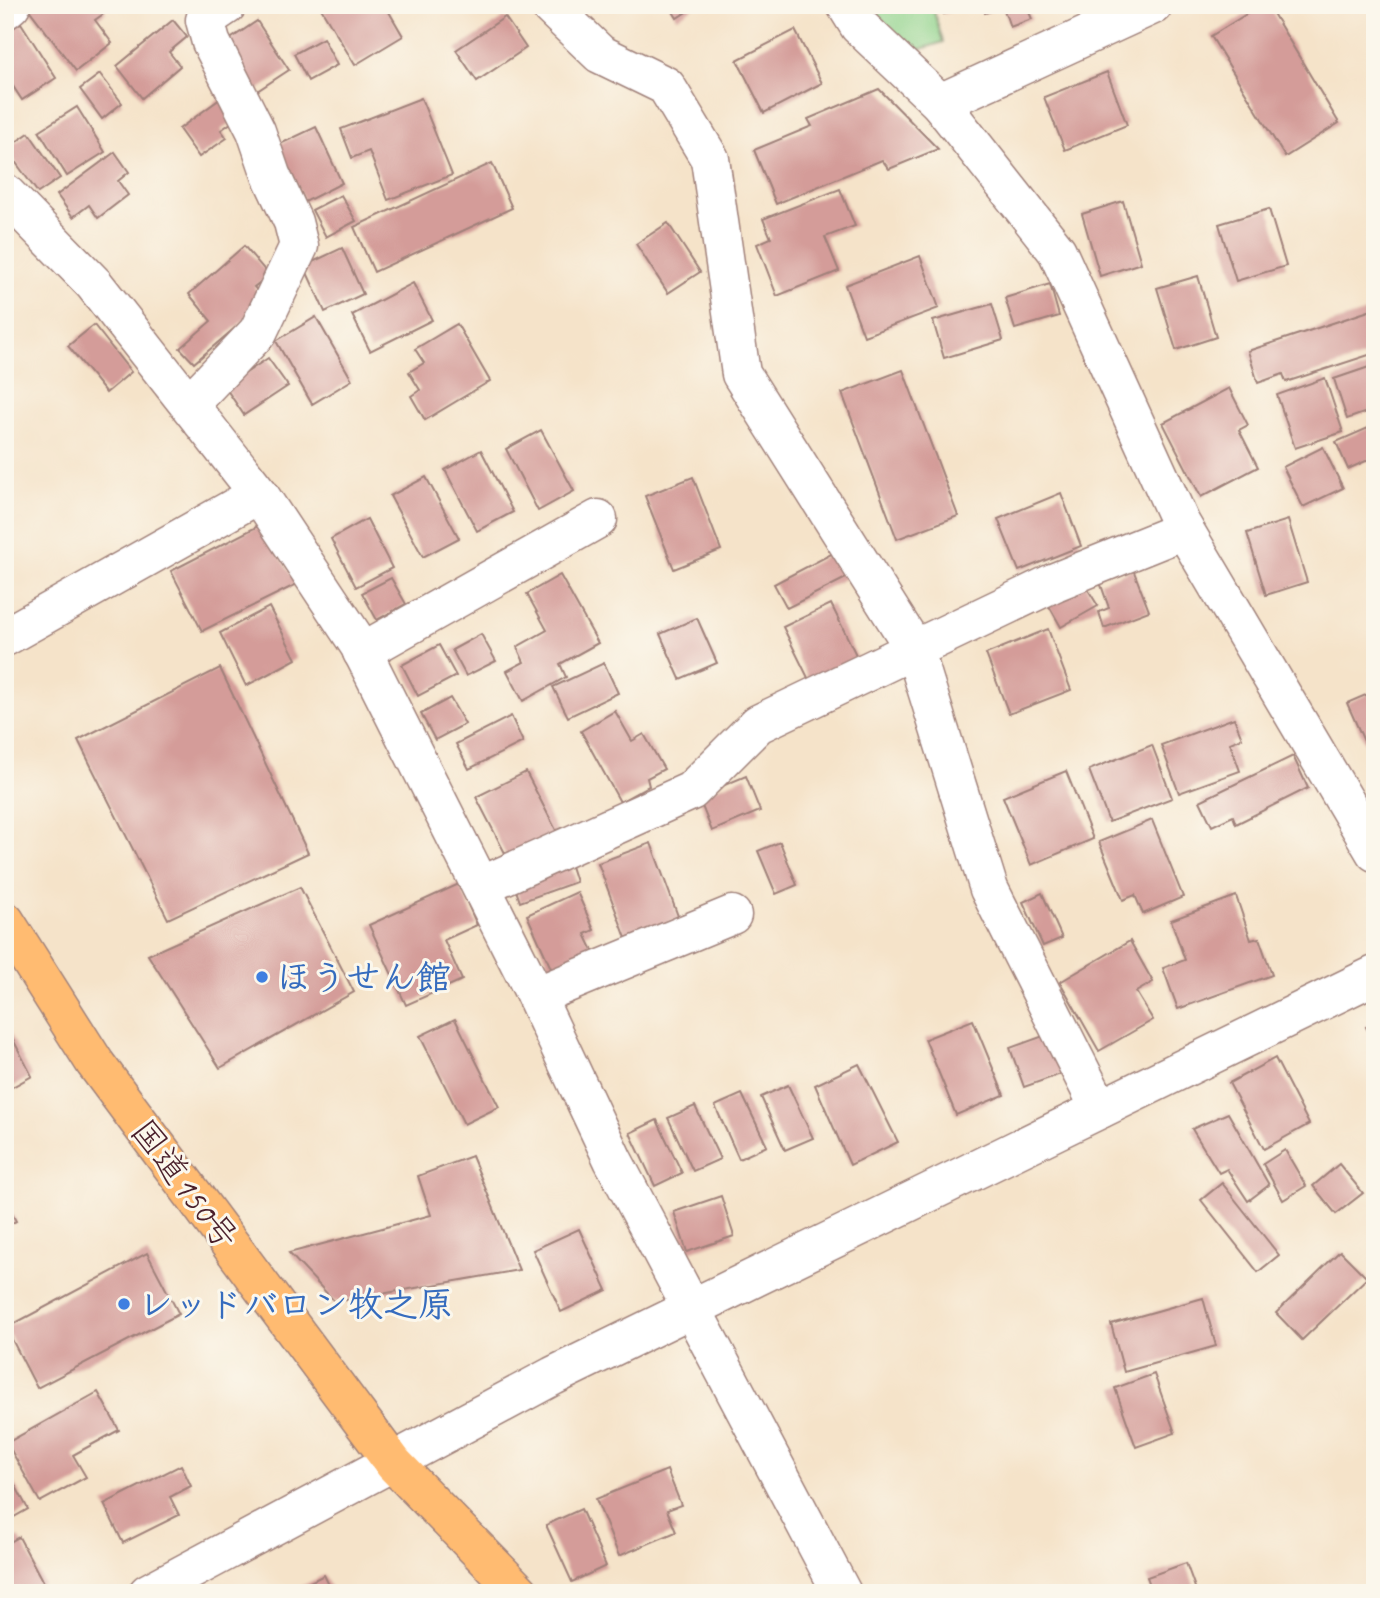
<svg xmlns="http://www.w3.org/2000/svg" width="1380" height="1598" viewBox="0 0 1380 1598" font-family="Caveat,'Klee One',sans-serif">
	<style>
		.green { fill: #90d38c; stroke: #6d795c; stroke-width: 2 }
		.building { fill: #d49c99 }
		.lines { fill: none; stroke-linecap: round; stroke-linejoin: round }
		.minor-casing { stroke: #a0817a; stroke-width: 41 }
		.highway-casing { stroke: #a0817a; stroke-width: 41 }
		.minor { stroke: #fff; stroke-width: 38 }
		.highway { stroke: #ffbb71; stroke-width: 38 }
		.shop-dot { fill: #3f7fe0; stroke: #fbf7ec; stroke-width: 2.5 }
		.labels { text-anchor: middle; stroke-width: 6; stroke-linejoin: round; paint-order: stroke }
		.shop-label { font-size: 35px; font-weight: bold; fill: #366cbe; stroke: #fbf7ec; text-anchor: start }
		.street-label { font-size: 35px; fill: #4a1f2b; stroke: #fbf7ec }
	</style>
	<rect width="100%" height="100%" fill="#fbf7ec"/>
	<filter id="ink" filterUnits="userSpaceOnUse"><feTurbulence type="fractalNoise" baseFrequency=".0143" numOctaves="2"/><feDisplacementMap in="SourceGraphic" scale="14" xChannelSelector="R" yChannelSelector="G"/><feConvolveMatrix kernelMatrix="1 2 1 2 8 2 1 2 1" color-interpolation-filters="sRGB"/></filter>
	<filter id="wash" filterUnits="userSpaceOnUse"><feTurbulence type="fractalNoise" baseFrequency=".00686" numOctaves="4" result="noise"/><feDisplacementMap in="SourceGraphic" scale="28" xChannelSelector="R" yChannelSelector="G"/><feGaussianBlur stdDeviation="1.57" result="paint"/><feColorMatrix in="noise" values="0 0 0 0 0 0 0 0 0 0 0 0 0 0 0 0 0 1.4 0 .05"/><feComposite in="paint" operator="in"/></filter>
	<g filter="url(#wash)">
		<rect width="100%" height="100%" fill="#f5e3c9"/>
		<polygon class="green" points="870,5 932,5 943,42 909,53"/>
		<g id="blocks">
			<g class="building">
				<polygon points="31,5 101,5 106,12 95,20 112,43 76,71 28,8"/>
				<polygon points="319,5 385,5 403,36 355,65"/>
				<polygon points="669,5 697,5 677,18"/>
				<polygon points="941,5 968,5 968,6 944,14"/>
				<polygon points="982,5 1026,5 1032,19 1010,27 1003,7 985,13"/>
				<polygon points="1261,5 1268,5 1339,123 1285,157 1211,36"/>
				<polygon points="505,17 526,48 477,81 456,50"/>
				<polygon points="173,20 187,37 169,52 180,66 142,98 117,66"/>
				<polygon points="257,21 289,70 257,91 226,42"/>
				<polygon points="21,23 56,78 22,100 5,74 5,33"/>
				<polygon points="795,30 822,83 764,113 737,60"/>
				<polygon points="323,38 337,65 308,81 294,54"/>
				<polygon points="1107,72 1127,125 1065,150 1044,97"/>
				<polygon points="100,74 122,103 102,119 80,89"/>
				<polygon points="879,89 938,149 889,169 882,160 776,204 754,150 812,126 808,119"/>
				<polygon points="421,98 452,175 388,200 369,151 352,158 341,129"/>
				<polygon points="220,99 235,120 221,130 227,138 199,157 179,129"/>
				<polygon points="77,107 105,152 67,176 39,131"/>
				<polygon points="316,127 342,183 305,202 278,145"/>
				<polygon points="29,133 60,178 38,193 6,149"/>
				<polygon points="115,152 129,172 118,181 128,195 98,218 89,205 73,217 57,195"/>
				<polygon points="492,163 512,208 374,272 354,227"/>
				<polygon points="840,189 855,226 825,237 839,271 777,296 757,244 771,238 763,219"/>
				<polygon points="341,195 356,221 326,237 312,210"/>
				<polygon points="1123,201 1141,263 1100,276 1082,214"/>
				<polygon points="1269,209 1286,266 1236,281 1219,224"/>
				<polygon points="668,223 700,272 668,293 636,244"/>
				<polygon points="244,246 269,275 254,287 266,301 194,363 180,348 211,321 189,294"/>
				<polygon points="342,248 363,294 325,312 304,266"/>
				<polygon points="920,256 939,308 864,336 845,285"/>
				<polygon points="1198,276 1216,337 1176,350 1157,288"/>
				<polygon points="413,283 432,320 370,351 352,315"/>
				<polygon points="1050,284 1059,316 1015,329 1005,298"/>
				<polygon points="992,304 1003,340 944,358 933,321"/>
				<polygon points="1375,309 1375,353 1286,382 1283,374 1258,383 1248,351"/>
				<polygon points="316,317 352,380 312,404 276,341"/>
				<polygon points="457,324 490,381 425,420 411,396 420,390 409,372 424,363 415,349"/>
				<polygon points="94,325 131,372 106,393 68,346"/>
				<polygon points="268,358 288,386 244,415 225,387"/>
				<polygon points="1375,365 1375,409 1347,419 1334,379"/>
				<polygon points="903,370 958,516 897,539 842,393"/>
				<polygon points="1325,378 1343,432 1295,448 1277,395"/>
				<polygon points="1229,388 1248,425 1239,430 1258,467 1201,497 1163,423"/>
				<polygon points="1375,425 1375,457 1348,469 1336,442"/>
				<polygon points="541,430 574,491 538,511 506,449"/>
				<polygon points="1323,447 1343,488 1303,507 1283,467"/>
				<polygon points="481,450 513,512 477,531 445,470"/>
				<polygon points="426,477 459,538 423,557 390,496"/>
				<polygon points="693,477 721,550 674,569 645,496"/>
				<polygon points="1061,493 1081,546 1019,571 998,519"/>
				<polygon points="367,519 392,568 356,587 331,539"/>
				<polygon points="1288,520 1307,582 1266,595 1247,533"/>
				<polygon points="260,525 297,584 202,631 171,571"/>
				<polygon points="835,552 848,577 787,608 774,584"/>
				<polygon points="1133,569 1149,611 1104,628 1099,612 1109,608 1100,582"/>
				<polygon points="560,575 598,643 560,664 566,677 523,701 507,671 524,662 517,647 547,630 527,594"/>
				<polygon points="391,578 406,604 377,620 362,593"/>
				<polygon points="1084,583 1098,606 1061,627 1048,604"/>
				<polygon points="831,604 860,663 812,686 783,627"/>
				<polygon points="269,607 296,659 246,686 220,633"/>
				<polygon points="697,618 717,663 680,679 660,634"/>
				<polygon points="1048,629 1071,690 1009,714 986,654"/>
				<polygon points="481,634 496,661 466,676 452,650"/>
				<polygon points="439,645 456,676 418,696 402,665"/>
				<polygon points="604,663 618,693 568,717 553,687"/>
				<polygon points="220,668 308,853 168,919 78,740"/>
				<polygon points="1375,691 1375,766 1347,703"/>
				<polygon points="450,698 465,724 435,740 421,714"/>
				<polygon points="615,711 632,741 644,734 664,769 647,778 649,786 620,802 581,731"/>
				<polygon points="511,716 523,742 469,769 456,744"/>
				<polygon points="1234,718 1242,738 1230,743 1240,771 1179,793 1161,745"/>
				<polygon points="1152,745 1172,798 1109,822 1089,770"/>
				<polygon points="1293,756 1308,788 1236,824 1233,816 1212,826 1200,801"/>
				<polygon points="1066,771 1093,839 1031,865 1003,797"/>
				<polygon points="526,772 557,832 507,857 476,797"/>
				<polygon points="746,776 760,811 712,831 698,796"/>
				<polygon points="1152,820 1183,897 1143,914 1135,895 1123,900 1099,842"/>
				<polygon points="780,842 797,885 776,894 758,851"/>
				<polygon points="651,843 679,919 626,938 598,863"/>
				<polygon points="570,863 576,882 520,902 514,884"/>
				<polygon points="459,884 477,925 444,940 462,980 406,1005 369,925"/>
				<polygon points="300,887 354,992 220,1068 148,955"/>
				<polygon points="577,892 594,930 585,934 596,957 554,975 527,915"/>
				<polygon points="1042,893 1062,938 1043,946 1023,902"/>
				<polygon points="1236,896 1251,940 1259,938 1272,975 1178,1009 1163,968 1185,960 1171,920"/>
				<polygon points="1130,941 1153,982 1136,992 1153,1020 1099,1051 1060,982"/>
				<polygon points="455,1019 499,1107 464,1124 420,1036"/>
				<polygon points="973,1020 1004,1095 956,1115 925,1039"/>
				<polygon points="1375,1022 1375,1044 1366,1027"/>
				<polygon points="5,1024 32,1076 5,1091"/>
				<polygon points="1049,1034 1064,1073 1024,1087 1010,1048"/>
				<polygon points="1275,1058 1309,1124 1264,1149 1229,1083"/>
				<polygon points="859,1064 898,1142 850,1165 815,1085"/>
				<polygon points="788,1085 813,1138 785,1150 761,1097"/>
				<polygon points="742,1094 767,1146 739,1159 715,1106"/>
				<polygon points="695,1106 720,1159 693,1171 668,1118"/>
				<polygon points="1228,1113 1269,1185 1248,1201 1227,1169 1219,1173 1192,1129"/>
				<polygon points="657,1120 682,1173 655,1186 630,1133"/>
				<polygon points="1285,1150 1306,1186 1283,1200 1263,1164"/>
				<polygon points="472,1156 519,1270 335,1302 289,1253 431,1215 418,1176"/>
				<polygon points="1339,1164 1363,1193 1336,1214 1313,1186"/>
				<polygon points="1222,1183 1279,1255 1258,1272 1201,1200"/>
				<polygon points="721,1196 734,1236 687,1252 674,1212"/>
				<polygon points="5,1201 16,1221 5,1227"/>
				<polygon points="579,1229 607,1290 561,1312 533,1250"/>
				<polygon points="1340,1251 1367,1278 1302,1340 1276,1313"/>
				<polygon points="147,1253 179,1314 37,1388 6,1328"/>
				<polygon points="1203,1298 1216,1346 1124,1372 1111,1324"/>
				<polygon points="1154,1374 1175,1433 1136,1447 1115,1388"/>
				<polygon points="98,1392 119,1430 73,1455 86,1477 40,1502 7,1443"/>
				<polygon points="181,1465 191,1486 170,1497 179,1515 123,1543 104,1504"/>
				<polygon points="667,1470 681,1505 667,1510 676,1532 619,1556 596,1499"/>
				<polygon points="8,1472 28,1509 5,1522 5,1474"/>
				<polygon points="581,1509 606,1566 572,1582 546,1525"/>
				<polygon points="19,1537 44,1584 29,1593 5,1593 5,1545"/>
				<polygon points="1186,1563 1197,1593 1153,1593 1147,1577"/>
				<polygon points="324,1575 333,1593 288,1593"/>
			</g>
		</g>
	</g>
	<g filter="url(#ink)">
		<use href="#blocks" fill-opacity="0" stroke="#a0817a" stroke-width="2"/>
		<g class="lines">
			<g class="minor-casing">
				<g id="minor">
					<polyline points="549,5 600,54 666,86 710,159 741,374 914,648 989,889 1100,1109"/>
					<polyline points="846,5 859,26 940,103 1057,251 1181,524 1375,852"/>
					<polyline points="5,10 11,5"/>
					<polyline points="940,103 1153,5"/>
					<polyline points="5,193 94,284 259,494 359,645 536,996 613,1160 842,1593"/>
					<polyline points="189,404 258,332 299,246 293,222 271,175 256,131 211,42 205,20 227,5"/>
					<polyline points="5,637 259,494"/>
					<polyline points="362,652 598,519"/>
					<polyline points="481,886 691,791 758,724 1055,582 1184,530"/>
					<polyline points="536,996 732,915"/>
					<polyline points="148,1593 553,1376 1375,975"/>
				</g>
			</g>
			<g class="highway-casing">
				<polyline id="highway" points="5,921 95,1063 394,1464 520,1593"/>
			</g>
			<use href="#minor" class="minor"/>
			<use href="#highway" class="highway"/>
		</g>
	</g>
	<g class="shop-dot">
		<circle cx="262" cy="977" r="7"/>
		<circle cx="124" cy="1304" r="7"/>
	</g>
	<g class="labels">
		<g class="shop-label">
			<text x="276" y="989">ほうせん館</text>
			<text x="138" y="1316">レッドバロン牧之原</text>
		</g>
		<g class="street-label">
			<text transform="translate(185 1184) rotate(53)" y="12">国道150号</text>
		</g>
	</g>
	<rect width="1380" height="1598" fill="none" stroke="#fbf7ec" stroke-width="28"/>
</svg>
